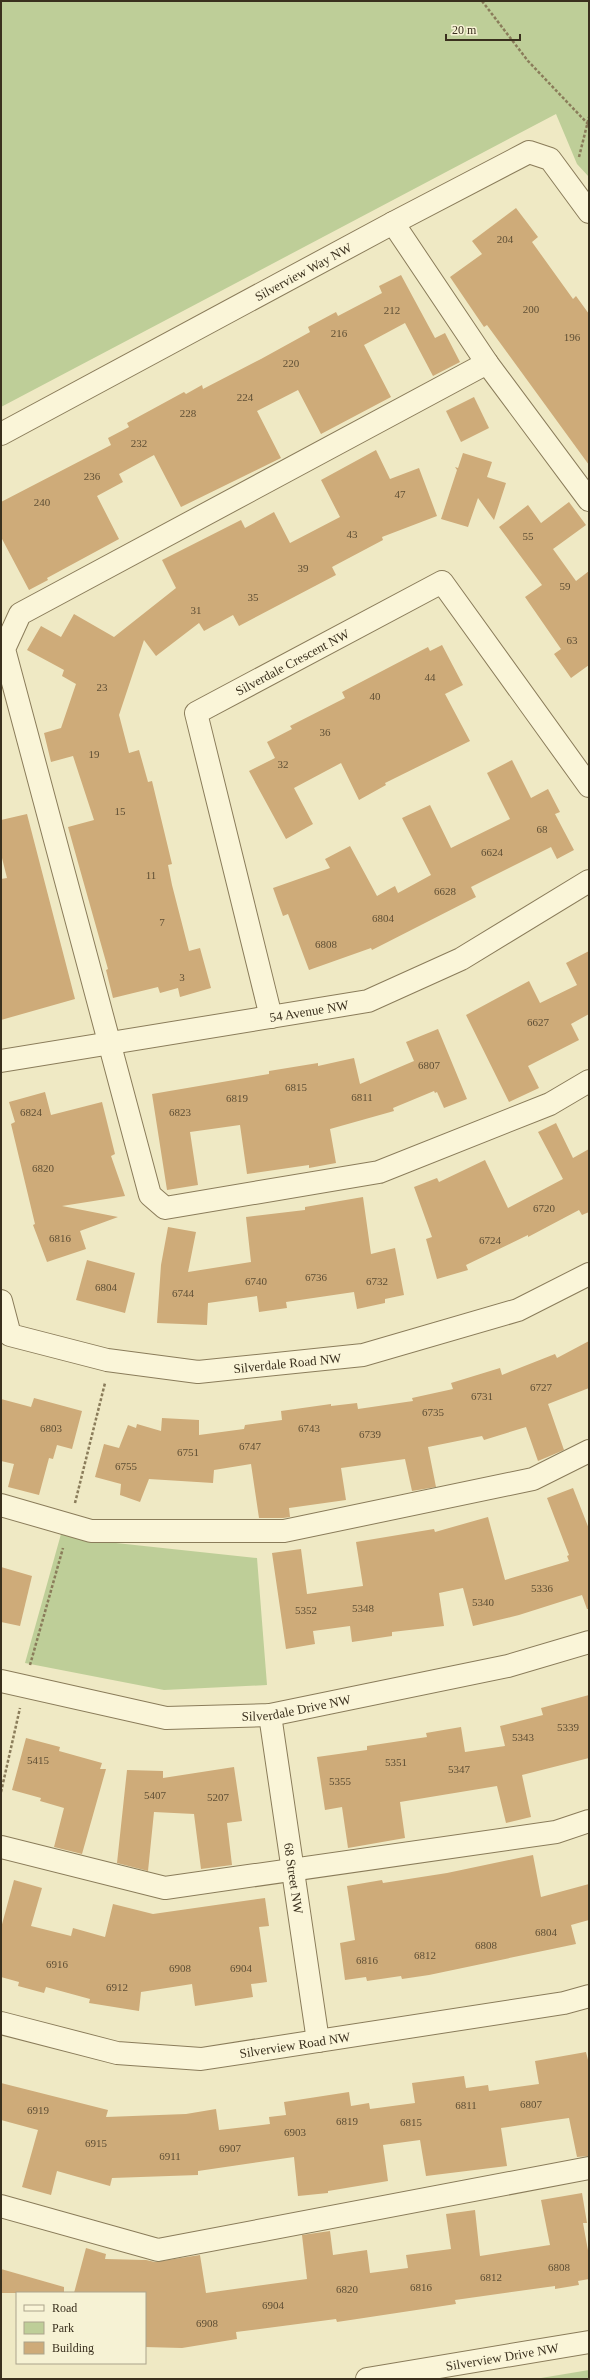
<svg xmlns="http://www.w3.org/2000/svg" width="590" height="2380" viewBox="0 0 590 2380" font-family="Georgia,serif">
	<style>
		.green { fill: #bece98 }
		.building { fill: #ceab79 }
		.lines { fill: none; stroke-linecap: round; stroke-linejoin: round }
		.minor-casing { stroke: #8a7c5a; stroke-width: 24 }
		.path { stroke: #8a7c5a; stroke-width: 2.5; stroke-dasharray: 3 2; stroke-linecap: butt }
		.minor { stroke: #faf5d8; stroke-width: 22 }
		.labels { text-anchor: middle; stroke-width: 3.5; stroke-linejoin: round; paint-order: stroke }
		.number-label { font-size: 11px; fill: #5f4f35 }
		.street-label { font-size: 13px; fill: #3a301e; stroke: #f6f2d4 }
	</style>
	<rect width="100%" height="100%" fill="#efe9c4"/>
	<g class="green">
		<polygon points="1,1 589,1 589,177 577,164 556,114 1,407"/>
		<polygon points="61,1534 88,1540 257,1558 267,1685 164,1690 25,1663"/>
		<polygon points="589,2370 589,2379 535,2379"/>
	</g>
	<g class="building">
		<polygon points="516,208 538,237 532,242 573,299 576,296 589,314 589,465 487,325 484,327 450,277 482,254 472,241"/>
		<polygon points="401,275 435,338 445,333 460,362 433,376 405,323 364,345 391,397 321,434 298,390 257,411 281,458 181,507 154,455 119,474 123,482 97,496 119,539 47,578 48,580 29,590 1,537 1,502 111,445 108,438 129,427 127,423 184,392 186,394 202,385 203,389 261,359 310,332 308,327 336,312 338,316 382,293 379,286"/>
		<polygon points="474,397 489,428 461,442 446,411"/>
		<polygon points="376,450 390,479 419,468 437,516 382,537 383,540 332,567 336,575 239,626 233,615 204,631 199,623 156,656 144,640 119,715 129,753 139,750 148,782 152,781 172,864 168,865 172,885 189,951 200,948 211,988 180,997 178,988 160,993 158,987 113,998 106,970 108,969 68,827 94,820 73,756 51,762 44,733 61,728 76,684 62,676 64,670 27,650 41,626 61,637 74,614 114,637 176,588 162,560 241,520 245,528 274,512 290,543 340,517 321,480"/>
		<polygon points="463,453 492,462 487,477 506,483 494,520 478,498 468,527 441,519 457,470 455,467 458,468"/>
		<polygon points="569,502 586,525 553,549 576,581 589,571 589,665 571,678 554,654 561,649 525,597 542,585 499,527 528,505 541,523"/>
		<polygon points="442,645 463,685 445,694 470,741 385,783 386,785 359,800 341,763 294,788 313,824 286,839 249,771 275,758 267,742 292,729 290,726 345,698 342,692 428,647 430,651"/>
		<polygon points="512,760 531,798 548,789 560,812 555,814 574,850 557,859 551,847 471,887 476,897 372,950 371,948 309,970 288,914 283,916 273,888 330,868 325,859 350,846 377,896 395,886 398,893 431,875 402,818 430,805 451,848 510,819 487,773"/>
		<polygon points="27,814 75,999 1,1020 1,879 7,878 1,854 1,820"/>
		<polygon points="589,951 589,1014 571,1024 579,1040 528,1066 539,1088 509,1102 466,1015 529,981 540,1003 577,985 566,963"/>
		<polygon points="438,1029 467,1099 444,1108 437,1092 435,1093 434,1091 393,1108 394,1111 330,1129 336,1163 309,1168 309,1165 247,1174 240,1125 190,1132 198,1185 167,1190 152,1094 269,1074 269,1071 318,1063 318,1066 354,1058 360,1084 414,1061 406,1042"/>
		<polygon points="45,1092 51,1115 102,1102 115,1154 111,1156 125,1196 62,1206 118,1217 80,1231 86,1249 47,1262 33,1225 35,1224 11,1124 15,1122 9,1102"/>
		<polygon points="556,1123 573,1158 589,1149 589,1212 582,1215 579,1210 528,1237 528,1235 466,1265 468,1270 437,1279 426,1239 432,1237 414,1187 437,1178 439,1182 485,1160 508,1208 563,1179 538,1132"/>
		<polygon points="363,1197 371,1254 395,1248 404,1295 385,1299 385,1303 357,1309 354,1292 286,1302 287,1308 259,1312 257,1296 208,1303 207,1325 157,1323 161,1265 168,1227 196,1232 188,1272 251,1262 246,1217 305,1210 305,1207"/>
		<polygon points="87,1260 135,1273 125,1313 76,1300"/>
		<polygon points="589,1341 589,1388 548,1404 564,1450 538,1461 526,1427 484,1440 482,1436 428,1447 436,1487 412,1491 405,1459 341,1468 346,1500 289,1508 290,1517 283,1518 259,1518 251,1464 214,1470 213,1483 149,1479 140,1502 120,1495 121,1484 95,1477 104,1444 119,1448 128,1425 136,1428 137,1424 161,1431 162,1418 199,1420 199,1435 244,1429 245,1425 282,1420 281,1411 331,1404 331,1406 357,1403 358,1409 413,1401 412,1398 453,1389 451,1383 500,1368 502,1375 555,1354 557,1358"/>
		<polygon points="34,1398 82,1411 72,1449 57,1445 53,1459 49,1458 39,1495 8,1487 14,1464 1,1461 1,1399 31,1407"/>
		<polygon points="573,1488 589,1529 589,1609 587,1609 582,1595 519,1615 473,1626 463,1588 439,1593 444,1626 392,1632 392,1636 352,1642 350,1626 313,1631 315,1644 286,1649 272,1553 301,1549 307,1594 363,1586 356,1542 434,1529 435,1532 488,1517 505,1580 569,1561 567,1556 569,1555 547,1498"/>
		<polygon points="1,1567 32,1576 20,1626 1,1622"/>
		<polygon points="589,1695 589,1758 522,1775 531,1817 506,1823 497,1786 400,1802 405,1838 348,1848 342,1807 325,1810 317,1757 367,1750 367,1746 427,1737 426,1733 461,1727 465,1752 505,1746 500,1726 543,1715 541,1708"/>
		<polygon points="26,1738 60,1747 59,1751 102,1763 100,1769 106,1769 82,1854 54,1847 64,1808 40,1801 41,1798 12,1790"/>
		<polygon points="234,1767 242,1821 227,1823 232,1865 201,1869 194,1814 154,1812 148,1871 117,1863 127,1770 163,1771 163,1778"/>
		<polygon points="533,1855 541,1897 589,1884 589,1920 571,1925 576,1944 429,1975 402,1979 401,1976 367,1981 366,1977 345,1980 340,1943 355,1940 347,1886 382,1880 383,1883 447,1873"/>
		<polygon points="14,1880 42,1888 31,1926 71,1936 73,1928 105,1937 113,1904 153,1914 265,1898 269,1926 259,1927 267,1982 251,1984 253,1997 195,2006 192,1984 141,1992 139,2011 89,2003 90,1999 46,1987 44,1993 18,1986 19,1982 1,1977 1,1928"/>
		<polygon points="586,2052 589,2064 589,2156 577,2157 569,2118 547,2121 501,2128 507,2166 426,2176 420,2140 383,2145 388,2181 328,2191 328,2193 298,2196 294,2157 198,2171 198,2175 112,2178 110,2186 57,2171 51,2195 22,2187 38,2130 1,2120 1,2083 108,2110 106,2117 186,2114 216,2109 219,2130 270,2124 269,2117 286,2115 284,2102 349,2092 351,2106 369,2103 370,2109 415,2103 412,2083 464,2076 466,2088 488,2085 489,2091 539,2084 535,2061"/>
		<polygon points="582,2193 587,2223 583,2223 589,2256 589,2279 578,2281 579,2285 555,2289 555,2286 455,2300 456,2304 357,2319 337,2322 336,2319 236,2332 237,2339 182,2348 145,2347 145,2293 74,2293 86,2248 106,2254 105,2259 146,2260 155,2262 200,2255 206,2293 307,2279 302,2235 330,2231 333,2255 367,2250 370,2273 408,2268 406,2255 451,2249 446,2214 475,2210 480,2256 550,2245 541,2200"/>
		<polygon points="1,2269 64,2287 64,2293 1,2293"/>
	</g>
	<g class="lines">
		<g class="minor-casing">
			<g id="minor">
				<polyline points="393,223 487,363 589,500"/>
				<polyline points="487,363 20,614 4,649 150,1195 165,1208 379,1172 550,1104 589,1081"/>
				<path id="s1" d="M1,434L393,223L529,152L550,159L589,212"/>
				<path id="s2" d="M271,1017L196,713L442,582L589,786"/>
				<path id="s3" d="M1,1061L368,1001L461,959L589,881"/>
				<path id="s4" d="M1,1301L10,1335L107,1360L198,1372L363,1355L518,1310L589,1274"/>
				<polyline points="1,1505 91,1531 284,1531 533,1479 589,1451"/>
				<path id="s5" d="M1,1681L166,1718L270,1715L508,1666L589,1642"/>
				<path id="s6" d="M270,1715L318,2041"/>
				<polyline points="1,1847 165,1888 556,1832 589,1821"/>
				<path id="s7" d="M1,2023L117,2053L201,2059L564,2003L589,1996"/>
				<polyline points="1,2206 158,2250 589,2168"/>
				<path id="s8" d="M367,2379L589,2342"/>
			</g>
		</g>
		<g class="path">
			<polyline points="482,1 528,61 589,125"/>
			<polyline points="579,157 589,117"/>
			<polyline points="75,1503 105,1383"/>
			<polyline points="30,1665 63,1548"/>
			<polyline points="1,1792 20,1708"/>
		</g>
		<use href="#minor" class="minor"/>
	</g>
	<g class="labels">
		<g class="number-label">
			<text x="505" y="243">204</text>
			<text x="531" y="313">200</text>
			<text x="392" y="314">212</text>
			<text x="339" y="337">216</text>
			<text x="572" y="341">196</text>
			<text x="291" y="367">220</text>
			<text x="245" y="401">224</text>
			<text x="188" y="417">228</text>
			<text x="139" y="447">232</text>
			<text x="92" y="480">236</text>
			<text x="400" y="498">47</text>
			<text x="42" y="506">240</text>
			<text x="352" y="538">43</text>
			<text x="528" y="540">55</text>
			<text x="303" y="572">39</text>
			<text x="565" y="590">59</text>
			<text x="253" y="601">35</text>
			<text x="196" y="614">31</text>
			<text x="572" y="644">63</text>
			<text x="430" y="681">44</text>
			<text x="102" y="691">23</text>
			<text x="375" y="700">40</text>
			<text x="325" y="736">36</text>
			<text x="94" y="758">19</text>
			<text x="283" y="768">32</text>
			<text x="120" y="815">15</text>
			<text x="542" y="833">68</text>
			<text x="492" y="856">6624</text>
			<text x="151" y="879">11</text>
			<text x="445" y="895">6628</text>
			<text x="383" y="922">6804</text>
			<text x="162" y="926">7</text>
			<text x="326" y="948">6808</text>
			<text x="182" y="981">3</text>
			<text x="538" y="1026">6627</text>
			<text x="429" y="1069">6807</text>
			<text x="296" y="1091">6815</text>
			<text x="362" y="1101">6811</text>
			<text x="237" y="1102">6819</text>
			<text x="31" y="1116">6824</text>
			<text x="180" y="1116">6823</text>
			<text x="43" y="1172">6820</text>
			<text x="544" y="1212">6720</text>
			<text x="60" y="1242">6816</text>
			<text x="490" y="1244">6724</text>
			<text x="316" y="1281">6736</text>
			<text x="256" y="1285">6740</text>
			<text x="377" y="1285">6732</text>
			<text x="106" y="1291">6804</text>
			<text x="183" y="1297">6744</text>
			<text x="541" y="1391">6727</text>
			<text x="482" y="1400">6731</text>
			<text x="433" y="1416">6735</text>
			<text x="51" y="1432">6803</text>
			<text x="309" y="1432">6743</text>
			<text x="370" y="1438">6739</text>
			<text x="250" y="1450">6747</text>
			<text x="188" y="1456">6751</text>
			<text x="126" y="1470">6755</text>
			<text x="542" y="1592">5336</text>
			<text x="483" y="1606">5340</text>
			<text x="363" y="1612">5348</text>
			<text x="306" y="1614">5352</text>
			<text x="568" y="1731">5339</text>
			<text x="523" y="1741">5343</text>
			<text x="38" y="1764">5415</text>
			<text x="396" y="1766">5351</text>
			<text x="459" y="1773">5347</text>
			<text x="340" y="1785">5355</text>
			<text x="155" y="1799">5407</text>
			<text x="218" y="1801">5207</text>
			<text x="546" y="1936">6804</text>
			<text x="486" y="1949">6808</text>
			<text x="425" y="1959">6812</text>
			<text x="367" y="1964">6816</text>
			<text x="57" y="1968">6916</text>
			<text x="180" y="1972">6908</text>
			<text x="241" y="1972">6904</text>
			<text x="117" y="1991">6912</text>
			<text x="531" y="2108">6807</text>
			<text x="466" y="2109">6811</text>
			<text x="38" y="2114">6919</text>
			<text x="347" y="2125">6819</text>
			<text x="411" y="2126">6815</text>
			<text x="295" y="2136">6903</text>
			<text x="96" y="2147">6915</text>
			<text x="230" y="2152">6907</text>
			<text x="170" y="2160">6911</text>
			<text x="559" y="2271">6808</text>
			<text x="491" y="2281">6812</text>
			<text x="421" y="2291">6816</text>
			<text x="347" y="2293">6820</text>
			<text x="273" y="2309">6904</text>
			<text x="207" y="2327">6908</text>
		</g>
		<g class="street-label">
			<text dy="5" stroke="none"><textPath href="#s1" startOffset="343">Silverview Way NW</textPath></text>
			<text dy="5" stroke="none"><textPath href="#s2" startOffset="422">Silverdale Crescent NW</textPath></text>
			<text dy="5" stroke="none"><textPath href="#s3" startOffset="312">54 Avenue NW</textPath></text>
			<text dy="5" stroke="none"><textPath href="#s4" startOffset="317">Silverdale Road NW</textPath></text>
			<text dy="5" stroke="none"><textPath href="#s5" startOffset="300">Silverdale Drive NW</textPath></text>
			<text dy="5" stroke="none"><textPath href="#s6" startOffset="165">68 Street NW</textPath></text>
			<text dy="5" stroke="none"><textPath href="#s7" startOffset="299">Silverview Road NW</textPath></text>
			<text dy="5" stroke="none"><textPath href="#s8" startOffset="137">Silverview Drive NW</textPath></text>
		</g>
	</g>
	<rect width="590" height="2380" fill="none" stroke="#3a301e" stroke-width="4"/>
	<rect x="16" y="2292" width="130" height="72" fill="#f6f2d4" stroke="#aba48b"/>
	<rect x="24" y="2305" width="20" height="6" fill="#faf5d8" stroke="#aba48b"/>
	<text x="52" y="2312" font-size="12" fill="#3a301e">Road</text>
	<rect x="24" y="2322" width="20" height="12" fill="#bece98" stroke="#aba48b"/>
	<text x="52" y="2332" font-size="12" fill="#3a301e">Park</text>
	<rect x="24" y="2342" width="20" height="12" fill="#ceab79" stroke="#aba48b"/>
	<text x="52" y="2352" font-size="12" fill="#3a301e">Building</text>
	<path d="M446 34v6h74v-6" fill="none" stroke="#3a301e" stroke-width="2"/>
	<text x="452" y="34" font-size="12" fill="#3a301e" stroke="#f6f2d4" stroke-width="3" paint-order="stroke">20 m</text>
</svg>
